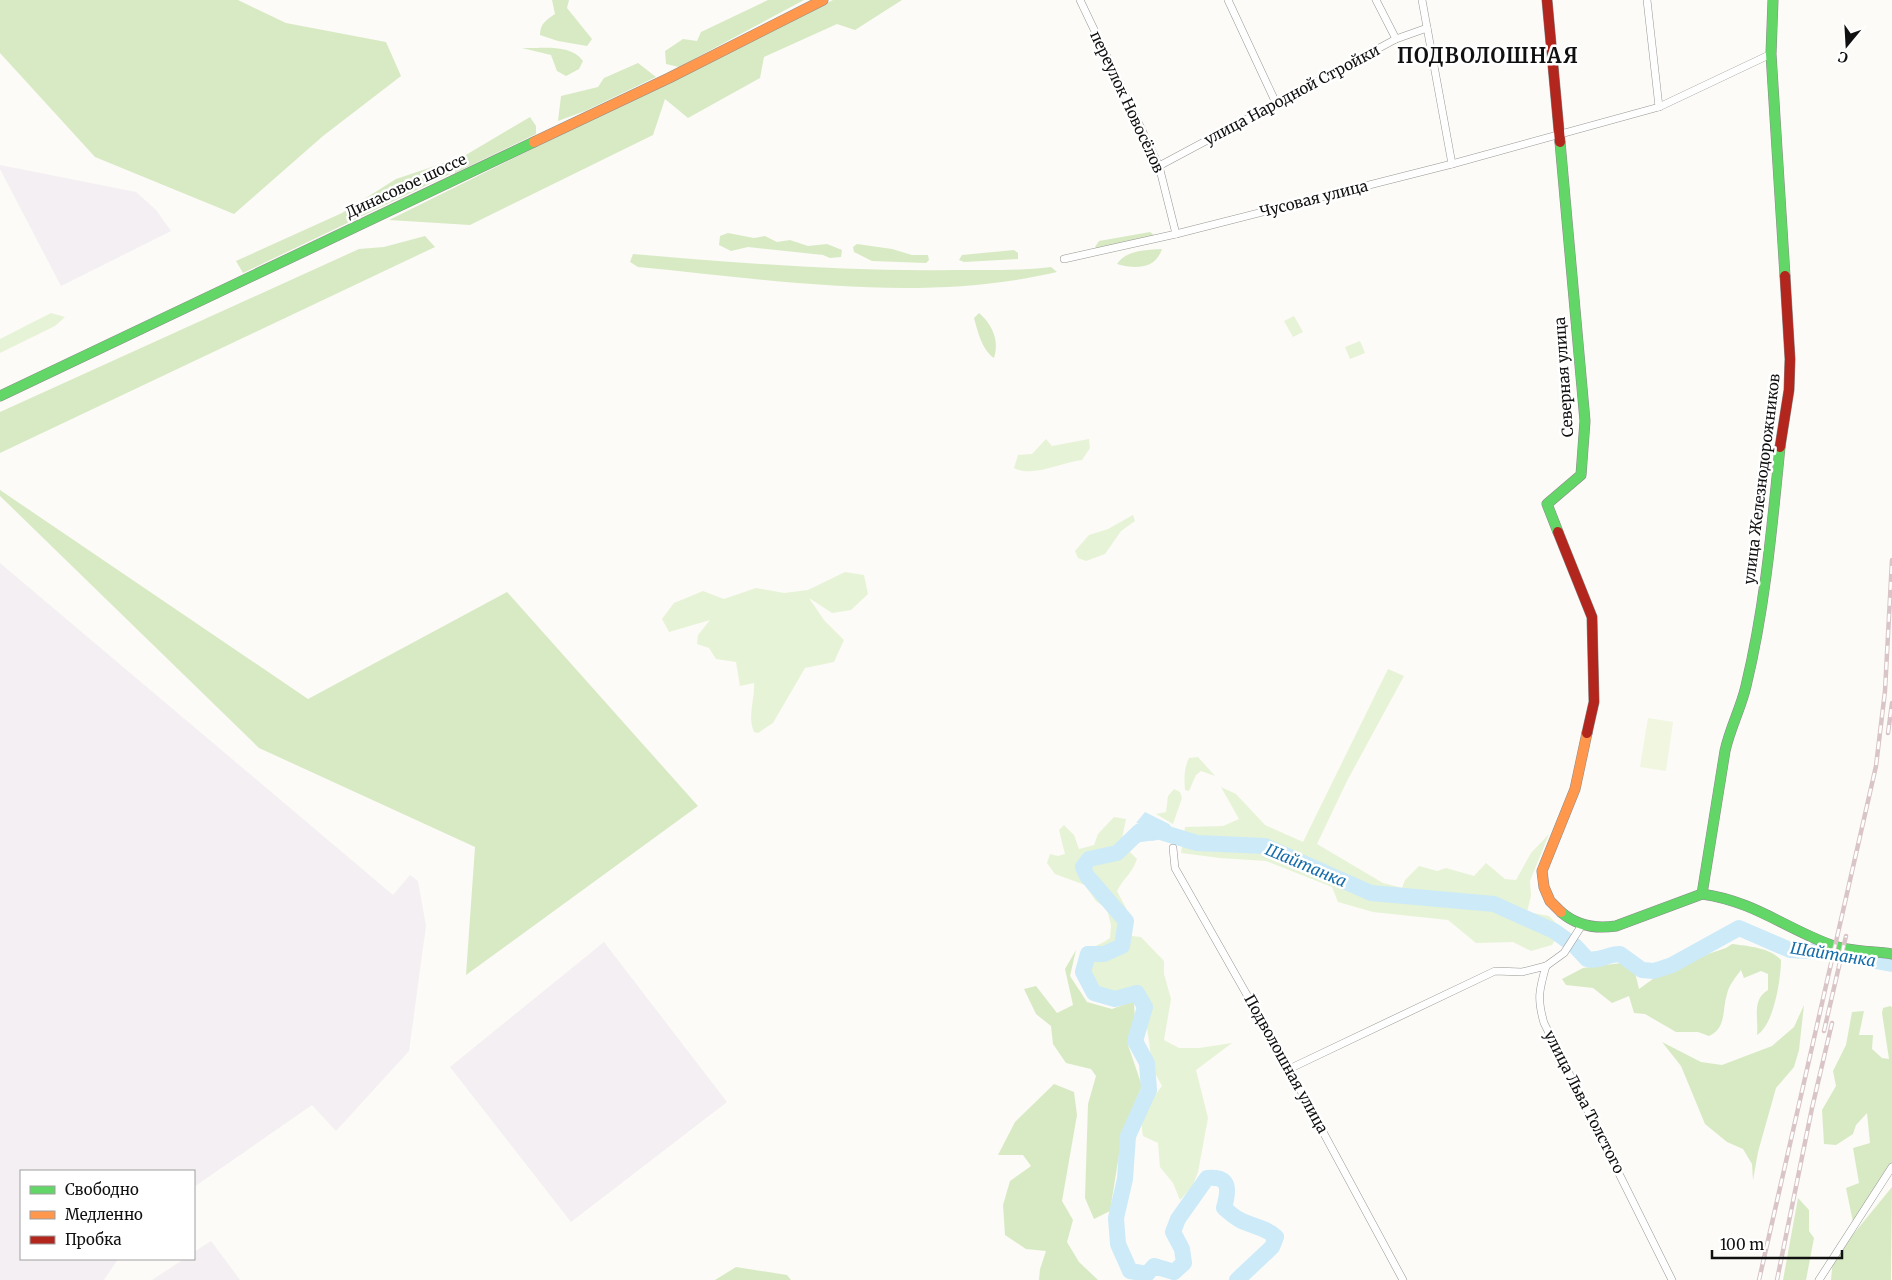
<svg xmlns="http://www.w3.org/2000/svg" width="1892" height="1280" viewBox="0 0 1892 1280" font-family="Merriweather,serif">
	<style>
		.industrial { fill: #f4eff3 }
		.green { fill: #e7f3d6 }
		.forest { fill: #d8eac4 }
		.pitch { fill: #f0f6e0 }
		.water { fill: #cceaf8 }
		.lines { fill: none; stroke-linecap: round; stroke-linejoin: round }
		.river { stroke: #cceaf8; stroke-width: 16 }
		.street-casing { stroke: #969694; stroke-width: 8 }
		.fast-casing { stroke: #8d8c8b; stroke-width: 11 }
		.slow-casing { stroke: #8d8c8b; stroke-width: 11 }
		.jam-casing { stroke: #8d8c8b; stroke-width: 11 }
		.street { stroke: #fffefe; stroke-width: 7 }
		.fast { stroke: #63d668; stroke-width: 10 }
		.slow { stroke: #ff974d; stroke-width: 10 }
		.jam { stroke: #b3261e; stroke-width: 10 }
		.rail-casing { stroke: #d9c5c7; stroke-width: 4.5 }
		.rail { stroke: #fff; stroke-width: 2.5; stroke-dasharray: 8; stroke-linecap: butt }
		.labels { text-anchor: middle; stroke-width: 5; stroke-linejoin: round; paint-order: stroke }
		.street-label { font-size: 15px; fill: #101010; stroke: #fff }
		.water-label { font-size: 16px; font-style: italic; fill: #146ca8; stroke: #fff }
		.district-label { font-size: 20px; font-weight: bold; letter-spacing: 1px; fill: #101010; stroke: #fff }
	</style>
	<rect width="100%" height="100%" fill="#fcfbf7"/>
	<g class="industrial">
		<polygon points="0,165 136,192 156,210 171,231 61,286 0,169"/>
		<polygon points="0,563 393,895 410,875 418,881 426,926 409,1051 336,1131 312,1105 194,1187 194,1171 21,1171 21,1259 118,1259 104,1280 0,1280"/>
		<polygon points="604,942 727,1102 571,1222 450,1067"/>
		<polygon points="211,1241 240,1280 152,1280 184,1259 194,1259 194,1252"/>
	</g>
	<g class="green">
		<polygon points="51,313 65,317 55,326 0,353 0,339"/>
		<polygon points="1294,316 1303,332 1293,337 1284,321"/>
		<polygon points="1360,341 1365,353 1350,359 1345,347"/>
		<path d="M1046,439L1052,446L1089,439L1090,448L1082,460C1062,462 1033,478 1014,468L1018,455L1032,454Z"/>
		<polygon points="1133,515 1135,521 1121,531 1105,554 1086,561 1078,558 1075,551 1089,535 1108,529"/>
		<path d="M845,572L864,575L868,594L851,610L832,613L809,598L824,620L844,640L834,662L805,668L773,723L758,733L754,732C747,716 755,700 754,683L740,686L736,662L716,659L709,648L697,644L698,635L710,620L669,632L662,619L674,603L703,591L724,599L756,588L784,593L808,590Z"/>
		<polygon points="1388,669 1404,676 1347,781 1317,844 1383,883 1402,888 1405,880 1419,866 1437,871 1446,868 1474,876 1486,863 1505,879 1516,880 1531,853 1549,834 1530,881 1531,896 1527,912 1549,916 1562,929 1552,945 1531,951 1513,942 1476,943 1448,920 1373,912 1338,902 1332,887 1266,861 1220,858 1181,853 1185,827 1223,826 1239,819 1221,787 1236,794 1265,825 1303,842"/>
		<path d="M1198,757L1215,776L1201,771L1196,775L1189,791L1185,790C1184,779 1184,768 1189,758Z"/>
		<polygon points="1174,789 1180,792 1182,798 1173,824 1156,814 1166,812 1168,796"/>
		<path d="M1114,817L1126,819L1121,843L1137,859C1133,872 1123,879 1117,891L1130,916L1132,936L1141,937L1164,961V974L1171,999L1164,1040L1179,1048H1199L1232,1043L1196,1070L1208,1118L1198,1172L1192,1187L1180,1200L1173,1183L1160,1167L1158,1143L1143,1136C1138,1114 1150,1102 1162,1086C1159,1080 1155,1074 1153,1068C1148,1046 1150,1017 1134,999C1112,1006 1089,1009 1081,979C1079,971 1077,965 1081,957C1086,948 1101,945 1110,938L1111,925L1107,909L1096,901L1085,885L1055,874L1047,863L1050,854L1058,856L1065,854L1059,830L1064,825L1074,835L1079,849L1094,845L1098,834Z"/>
	</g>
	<g class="forest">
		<polygon points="0,0 238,0 286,23 386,42 401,76 323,136 234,214 95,157 0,53"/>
		<path d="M552,0H569L567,8L592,39L587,46L558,41L540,35C540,24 546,20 555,14Z"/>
		<polygon points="768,0 804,0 679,67 666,64 665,51 683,39 697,41 701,32"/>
		<polygon points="833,0 902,0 855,30 837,24 764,57 760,78 688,118 665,99 653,135 470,225 389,220"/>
		<path d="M522,48C541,49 570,43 583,61L579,69L566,76L557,71L551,55Z"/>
		<polygon points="638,63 656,77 585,111 558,121 561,96 598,87 604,78"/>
		<polygon points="530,117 536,126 536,134 455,173 454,162"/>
		<polygon points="444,163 450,174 243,273 236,261 342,213 396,179"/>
		<polygon points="1150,232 1154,235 1150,238 1098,249 1095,247 1099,241"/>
		<polygon points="728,233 754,238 765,236 777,242 790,240 808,246 827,244 842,250 841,257 830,258 823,255 748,247 731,251 719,245 720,236"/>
		<polygon points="425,236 435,247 0,453 0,412 359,249 384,247"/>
		<polygon points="857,244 892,249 912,255 928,255 929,260 926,263 872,261 854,252 853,247"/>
		<path d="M1162,249C1155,270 1134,269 1117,264C1126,250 1146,250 1162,249Z"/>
		<polygon points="1014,250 1018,253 1018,259 964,262 959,260 962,255"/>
		<path d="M633,254C740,263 848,272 956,270C988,270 1019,271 1051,267L1057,272C920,304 776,280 638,267L630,262Z"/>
		<path d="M979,313C992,324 1000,341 994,358C982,350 978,332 974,318Z"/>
		<polygon points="0,490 308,699 507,592 698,806 466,975 475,847 259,748 0,496"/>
		<path d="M1732,944C1748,946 1771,948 1781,960C1781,978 1774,1025 1757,1035C1759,1019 1751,1000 1768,990V974L1761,971L1744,978L1741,970C1735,978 1729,985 1727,994C1722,1009 1727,1028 1709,1036L1698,1032H1676L1645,1014L1634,1013L1629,996L1612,1003L1593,988L1566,985L1562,979L1583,968L1621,963L1634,968L1639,989L1657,976L1680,967L1690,960L1726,948Z"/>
		<polygon points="1076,950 1070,976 1087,1002 1112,1009 1134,1001 1135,1023 1128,1045 1142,1086 1123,1130 1110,1211 1094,1219 1085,1198 1088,1104 1096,1076 1091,1069 1066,1063 1053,1044 1051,1026 1036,1014 1024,989 1036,986 1057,1013 1073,1005 1065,969"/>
		<polygon points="1804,1005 1799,1050 1794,1067 1776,1088 1758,1152 1753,1180 1752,1164 1743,1149 1727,1142 1705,1124 1681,1066 1662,1042 1701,1062 1722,1065 1772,1046 1794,1027"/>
		<polygon points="1890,1006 1892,1007 1892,1167 1854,1227 1846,1188 1859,1183 1853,1148 1870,1143 1867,1113 1856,1125 1853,1134 1836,1145 1824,1144 1822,1110 1836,1086 1833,1071 1846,1045 1852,1012 1864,1011 1859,1035 1873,1035 1872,1049 1882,1058 1889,1059 1882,1013 1883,1008"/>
		<polygon points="1054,1084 1074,1092 1077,1115 1062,1201 1073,1220 1067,1242 1079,1262 1098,1280 1039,1280 1040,1269 1046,1251 1026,1249 1005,1235 1003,1205 1010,1181 1031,1166 1023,1155 998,1155 1015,1122"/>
		<polygon points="1892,1187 1891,1280 1831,1280 1833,1259"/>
		<polygon points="1798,1198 1809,1210 1809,1231 1814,1238 1806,1280 1783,1280"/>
		<polygon points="736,1267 787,1275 791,1280 715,1280"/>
	</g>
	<polygon class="pitch" points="1648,718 1673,722 1666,771 1640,767"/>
	<path class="water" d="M1145,812L1169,824L1175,832L1173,839L1165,837C1155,842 1152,840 1141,842C1133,844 1131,849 1122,848L1141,823H1136Z"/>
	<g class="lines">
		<path class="river" d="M1237,1280L1272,1247L1276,1237C1265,1227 1254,1227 1240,1220C1234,1217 1229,1212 1224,1208C1229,1190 1231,1176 1207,1178L1178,1219L1173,1232L1182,1249L1184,1263L1174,1272L1154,1266L1147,1274L1130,1271L1118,1244L1116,1218L1125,1179L1128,1136L1149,1090L1147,1063L1135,1041L1145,1007L1137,993L1115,999L1094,993L1083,972L1088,954H1104L1122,946L1126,921L1087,876L1083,867L1089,859L1117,853L1140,831L1151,829L1197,843L1265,846L1371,893L1494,904L1554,931L1575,946L1587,959C1599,962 1607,954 1620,954L1642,970L1654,971L1672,965L1739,928L1790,950L1825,952L1892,964"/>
		<g class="street-casing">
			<g id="street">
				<polyline points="1080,0 1159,166 1176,234"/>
				<polyline points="1228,0 1276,103"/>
				<polyline points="1376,0 1396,39"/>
				<polyline points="1422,0 1452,164"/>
				<polyline points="1647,0 1659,107"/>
				<polyline points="1159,166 1396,39 1427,28"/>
				<polyline points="1064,259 1176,234 1452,164 1659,107 1771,54"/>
				<polyline points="1173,848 1175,868 1289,1069 1403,1280"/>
				<polyline points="1546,966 1564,953 1582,925"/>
				<path d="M1289,1069L1495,971L1522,972L1546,966C1539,990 1537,999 1544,1023L1672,1280"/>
				<polyline points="1819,1280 1892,1167"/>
			</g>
		</g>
		<g class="fast-casing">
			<g id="fast">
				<polyline points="1773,0 1771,54 1785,276"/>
				<polyline points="0,396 534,142"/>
				<polyline points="1558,532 1547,504 1581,475 1585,421 1560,142"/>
				<path d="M1702,894L1725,751C1730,728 1741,708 1746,686C1765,608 1772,527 1780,447"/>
				<path d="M1561,912C1577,926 1596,929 1616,926L1702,894C1753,901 1785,928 1831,945C1849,952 1873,951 1892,954"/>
			</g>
		</g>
		<g class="slow-casing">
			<g id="slow">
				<polyline points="534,142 669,78 823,0"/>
				<polyline points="1561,912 1550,901 1544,887 1542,871 1575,789 1587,733"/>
			</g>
		</g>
		<g class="jam-casing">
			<g id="jam">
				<polyline points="1547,0 1560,142"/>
				<polyline points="1780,447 1789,390 1790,359 1785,276"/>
				<polyline points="1558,532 1592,617 1594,702 1587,733"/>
			</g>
		</g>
		<use href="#street" class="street"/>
		<use href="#fast" class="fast"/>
		<use href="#slow" class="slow"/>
		<use href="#jam" class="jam"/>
		<g class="rail-casing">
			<g id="rail">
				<polyline points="1888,733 1892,703"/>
				<polyline points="1824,1031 1846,936"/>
				<polyline points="1759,1280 1876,766 1885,691 1892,560"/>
				<polyline points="1777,1280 1812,1108 1832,1023"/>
			</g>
		</g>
		<use href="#rail" class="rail"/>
	</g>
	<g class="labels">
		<g class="street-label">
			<text transform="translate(1292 95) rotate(-28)" y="5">улица Народной Стройки</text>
			<text transform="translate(1127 102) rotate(65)" y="5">переулок Новосёлов</text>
			<text transform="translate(406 186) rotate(-25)" y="5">Динасовое шоссе</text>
			<text transform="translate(1314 199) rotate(-14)" y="5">Чусовая улица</text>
			<text transform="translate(1564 377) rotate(-94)" y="5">Северная улица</text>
			<text transform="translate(1762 479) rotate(-83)" y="5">улица Железнодорожников</text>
			<text transform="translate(1286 1064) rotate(61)" y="5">Подволошная улица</text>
			<text transform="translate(1584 1102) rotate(63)" y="5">улица Льва Толстого</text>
		</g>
		<g class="water-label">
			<text transform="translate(1306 865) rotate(23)" y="6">Шайтанка</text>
			<text transform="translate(1833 954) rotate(9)" y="6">Шайтанка</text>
		</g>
		<g class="district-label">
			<text x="1488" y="63">ПОДВОЛОШНАЯ</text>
		</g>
	</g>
	<rect x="20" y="1170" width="175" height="90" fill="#ffffff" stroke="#9f9f9f"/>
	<rect x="30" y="1186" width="25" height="8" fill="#63d668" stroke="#9f9f9f"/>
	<text x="65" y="1195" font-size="15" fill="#101010">Свободно</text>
	<rect x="30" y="1211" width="25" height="8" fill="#ff974d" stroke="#9f9f9f"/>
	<text x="65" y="1220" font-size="15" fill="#101010">Медленно</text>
	<rect x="30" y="1236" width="25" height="8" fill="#b3261e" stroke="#9f9f9f"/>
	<text x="65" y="1245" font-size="15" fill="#101010">Пробка</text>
	<g transform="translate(1847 45) rotate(198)" stroke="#ffffff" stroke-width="4" paint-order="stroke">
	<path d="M0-4L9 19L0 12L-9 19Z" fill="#101010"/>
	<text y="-8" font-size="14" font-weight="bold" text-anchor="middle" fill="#101010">С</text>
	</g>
	<path d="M1712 1250v8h130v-8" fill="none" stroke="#101010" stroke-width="2.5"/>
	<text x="1720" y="1250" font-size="15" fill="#101010" stroke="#ffffff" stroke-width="4" paint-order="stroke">100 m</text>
</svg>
